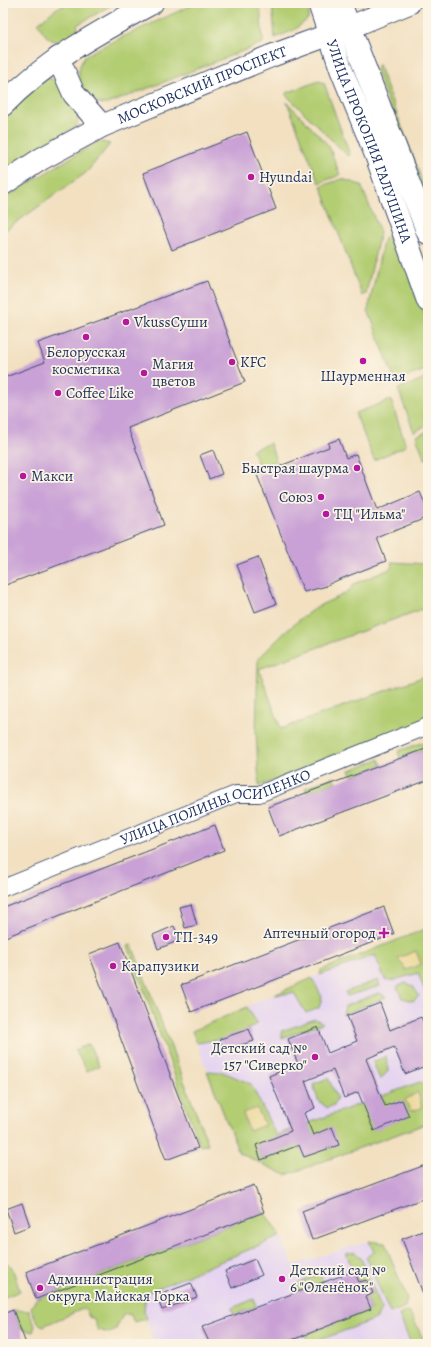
<svg xmlns="http://www.w3.org/2000/svg" width="431" height="1347" viewBox="0 0 431 1347" font-family="Alegreya,serif">
	<style>
		.built { fill: #e5d3f1 }
		.green { fill: #b2cd72; stroke: #667e68 }
		.sand { fill: #eeda9e; stroke: #84847e }
		.building { fill: #c9a1d6 }
		.lines { fill: none; stroke-linecap: round; stroke-linejoin: round }
		.minor-casing { stroke: #3b4a6d; stroke-width: 18 }
		.secondary-casing { stroke: #3b4a6d; stroke-width: 24 }
		.minor { stroke: #fff; stroke-width: 16 }
		.secondary { stroke: #fff; stroke-width: 22 }
		.poi-dot { fill: #b5179e; stroke: #fcf5e5; stroke-width: 1.5 }
		.labels { text-anchor: middle; stroke-width: 3.5; stroke-linejoin: round; paint-order: stroke }
		.street-label { font-size: 15px; fill: #1b2f5e; stroke: #fcf5e5 }
		.poi-label { font-size: 15px; fill: #1b2f5e; stroke: #fcf5e5; text-anchor: start }
	</style>
	<rect width="100%" height="100%" fill="#fcf5e5"/>
	<filter id="ink" filterUnits="userSpaceOnUse"><feTurbulence type="fractalNoise" baseFrequency=".025" numOctaves="2"/><feDisplacementMap in="SourceGraphic" scale="8" xChannelSelector="R" yChannelSelector="G"/><feConvolveMatrix kernelMatrix="1 2 1 2 8 2 1 2 1" color-interpolation-filters="sRGB"/></filter>
	<filter id="wash" filterUnits="userSpaceOnUse"><feTurbulence type="fractalNoise" baseFrequency=".012" numOctaves="4" result="noise"/><feDisplacementMap in="SourceGraphic" scale="16" xChannelSelector="R" yChannelSelector="G"/><feGaussianBlur stdDeviation="0.9" result="paint"/><feColorMatrix in="noise" values="0 0 0 0 0 0 0 0 0 0 0 0 0 0 0 0 0 1.4 0 .05"/><feComposite in="paint" operator="in"/></filter>
	<g filter="url(#wash)">
		<rect width="100%" height="100%" fill="#f2e0c1"/>
		<g class="built">
			<polygon points="428,935 428,1123 286,1175 239,1153 192,1031 316,976"/>
			<polygon points="281,1236 293,1265 369,1241 411,1344 154,1344 144,1311 146,1293"/>
		</g>
		<g class="green">
			<path d="M72,3H115L77,25L79,32C71,41 58,46 47,37C44,34 41,27 38,23L57,8Z"/>
			<path d="M196,3H260L263,43L108,104C87,106 72,80 82,61C85,55 91,53 97,49Z"/>
			<polygon points="272,3 310,3 308,19 294,30 275,38"/>
			<polygon points="378,64 428,196 428,207 376,71"/>
			<polygon points="47,77 60,83 79,114 77,126 3,173 3,122 26,94"/>
			<polygon points="319,81 324,83 350,155 347,155 286,95 286,93"/>
			<polygon points="287,102 329,146 340,175 319,183"/>
			<polygon points="98,141 110,144 87,172 3,232 3,199"/>
			<polygon points="342,179 361,185 380,232 366,294 362,296 321,186"/>
			<polygon points="388,237 400,251 428,324 428,369 395,381 368,310 384,238"/>
			<polygon points="428,377 428,425 414,432 398,389"/>
			<polygon points="391,400 406,446 374,460 355,413"/>
			<polygon points="428,431 428,458 425,459 416,436"/>
			<polygon points="270,443 276,461 259,467 252,450"/>
			<path d="M391,562L428,564V607L259,669L281,729L428,675V724L259,786L256,733L258,659C277,640 295,621 317,607C328,600 348,596 354,584L390,569L392,566Z"/>
			<polygon points="422,743 425,749 400,758 398,751"/>
			<polygon points="379,759 382,765 352,776 350,770"/>
			<polygon points="333,777 336,782 307,793 305,788"/>
			<polygon points="428,928 428,999 418,973 391,981 385,980 375,955 320,975 321,970"/>
			<polygon points="132,945 208,1144 200,1146 128,946"/>
			<polygon points="312,978 322,997 319,1008 306,1013 294,993 274,995"/>
			<polygon points="378,980 380,986 347,996 345,992"/>
			<polygon points="405,983 413,986 419,996 413,1001 402,998 397,987"/>
			<polygon points="379,993 386,997 343,1015 345,1006"/>
			<path d="M247,1007L257,1023C241,1037 217,1040 197,1043L192,1031Z"/>
			<polygon points="315,1019 323,1023 282,1038 282,1031"/>
			<polygon points="89,1044 99,1066 87,1071 75,1050"/>
			<polygon points="386,1056 388,1071 380,1080 373,1062"/>
			<polygon points="207,1071 223,1072 251,1084 276,1135 420,1082 427,1086 428,1088 428,1123 286,1175 239,1153"/>
			<polygon points="328,1078 337,1097 334,1105 327,1108 318,1100 313,1084"/>
			<polygon points="264,1212 281,1236 146,1293 144,1311 146,1319 134,1322 130,1314 123,1315 116,1329 110,1333 98,1330 94,1320 89,1317 85,1308 43,1326 37,1322 31,1308 36,1299"/>
			<polygon points="369,1241 385,1243 407,1299 405,1307 390,1313 366,1257 374,1252"/>
			<polygon points="355,1252 361,1258 382,1309 376,1319 309,1344 305,1335 371,1309 366,1297 373,1293 367,1280 359,1282 346,1254"/>
			<polygon points="3,1260 12,1267 20,1291 3,1298"/>
			<polygon points="319,1274 324,1282 299,1291 297,1284"/>
			<polygon points="254,1299 256,1307 234,1315 232,1308"/>
			<polygon points="13,1310 29,1311 35,1326 33,1332 21,1329"/>
			<polygon points="405,1312 410,1313 426,1344 411,1344 399,1315"/>
		</g>
		<g class="sand">
			<polygon points="416,951 421,964 406,970 398,958"/>
			<polygon points="418,1092 422,1108 411,1111 405,1100"/>
			<polygon points="257,1108 265,1125 249,1131 243,1113"/>
		</g>
		<g id="blocks">
			<g class="building">
				<polygon points="247,132 276,209 172,250 143,173"/>
				<polygon points="207,281 245,382 128,428 164,525 3,586 3,378 45,362 38,343"/>
				<polygon points="339,439 346,458 356,454 377,510 420,492 428,511 428,517 377,538 386,561 338,580 327,585 327,586 304,592 257,475 329,447 328,443"/>
				<polygon points="213,450 222,474 209,479 200,455"/>
				<polygon points="258,557 276,604 255,612 237,565"/>
				<polygon points="428,748 428,780 279,836 268,807"/>
				<polygon points="215,825 224,850 3,938 3,907"/>
				<polygon points="191,904 197,925 185,928 179,907"/>
				<polygon points="384,907 394,934 191,1012 181,985"/>
				<polygon points="174,926 180,940 158,949 153,935"/>
				<polygon points="120,942 198,1148 166,1160 89,954"/>
				<polygon points="380,1003 390,1030 421,1017 428,1035 428,1065 405,1074 394,1047 366,1059 385,1106 402,1100 409,1116 374,1131 358,1092 344,1098 333,1070 305,1081 315,1108 304,1113 313,1135 332,1127 339,1145 304,1157 299,1145 261,1160 256,1145 291,1131 269,1076 298,1064 288,1039 318,1027 328,1053 357,1041 347,1016"/>
				<polygon points="249,1029 254,1041 224,1050 220,1039"/>
				<polygon points="428,1164 428,1197 312,1240 302,1211"/>
				<polygon points="254,1185 264,1212 36,1299 26,1272"/>
				<polygon points="22,1203 30,1226 14,1232 6,1209"/>
				<polygon points="428,1229 428,1303 427,1304 402,1239"/>
				<polygon points="255,1259 262,1275 232,1288 225,1271"/>
				<polygon points="354,1271 359,1282 367,1280 373,1293 366,1297 371,1309 305,1335 281,1344 210,1344 202,1327"/>
				<polygon points="191,1283 197,1297 162,1310 156,1296"/>
				<polygon points="13,1310 22,1333 26,1344 3,1344 3,1314"/>
			</g>
		</g>
	</g>
	<g filter="url(#ink)">
		<use href="#blocks" fill-opacity="0" stroke="#3b4a6d" stroke-width="1"/>
		<g class="lines">
			<g class="minor-casing">
				<g id="minor">
					<path id="s1" d="M3,888L236,794H259L428,726"/>
				</g>
			</g>
			<g class="secondary-casing">
				<g id="secondary">
					<path id="s2" d="M319,3L341,69L376,155L428,301"/>
					<polyline points="340,3 428,233"/>
					<polyline points="58,58 74,94 102,126"/>
					<path d="M3,105C45,61 99,32 152,3"/>
					<path id="s3" d="M3,184L41,159L102,126L271,56L350,27L409,3"/>
				</g>
			</g>
			<use href="#minor" class="minor"/>
			<use href="#secondary" class="secondary"/>
		</g>
	</g>
	<g class="poi-dot">
		<circle cx="251" cy="177" r="4"/>
		<circle cx="126" cy="322" r="4"/>
		<circle cx="86" cy="337" r="4"/>
		<circle cx="363" cy="361" r="4"/>
		<circle cx="232" cy="362" r="4"/>
		<circle cx="144" cy="373" r="4"/>
		<circle cx="58" cy="393" r="4"/>
		<circle cx="357" cy="468" r="4"/>
		<circle cx="23" cy="476" r="4"/>
		<circle cx="321" cy="497" r="4"/>
		<circle cx="326" cy="514" r="4"/>
		<path d="M382 927h4v4h4v4h-4v4h-4v-4h-4v-4h4z"/>
		<circle cx="166" cy="937" r="4"/>
		<circle cx="113" cy="966" r="4"/>
		<circle cx="315" cy="1057" r="4"/>
		<circle cx="282" cy="1279" r="4"/>
		<circle cx="40" cy="1288" r="4"/>
	</g>
	<g class="labels">
		<g class="street-label">
			<text dy="5" stroke="none"><textPath href="#s3" startOffset="223">МОСКОВСКИЙ ПРОСПЕКТ</textPath></text>
			<text dy="5" stroke="none"><textPath href="#s2" startOffset="147">УЛИЦА ПРОКОПИЯ ГАЛУШИНА</textPath></text>
			<text dy="5" stroke="none"><textPath href="#s1" startOffset="228">УЛИЦА ПОЛИНЫ ОСИПЕНКО</textPath></text>
		</g>
		<g class="poi-label">
			<text x="259" y="182">Hyundai</text>
			<text x="134" y="327">VkussСуши</text>
			<text x="86" y="357" text-anchor="middle">Белорусская<tspan x="86" dy="17">косметика</tspan></text>
			<text x="240" y="367">KFC</text>
			<text x="152" y="369">Магия<tspan x="152" dy="17">цветов</tspan></text>
			<text x="363" y="381" text-anchor="middle">Шаурменная</text>
			<text x="66" y="398">Coffee Like</text>
			<text x="349" y="473" text-anchor="end">Быстрая шаурма</text>
			<text x="31" y="481">Макси</text>
			<text x="313" y="502" text-anchor="end">Союз</text>
			<text x="334" y="519">ТЦ "Ильма"</text>
			<text x="376" y="938" text-anchor="end">Аптечный огород</text>
			<text x="174" y="942">ТП-349</text>
			<text x="121" y="971">Карапузики</text>
			<text x="307" y="1053" text-anchor="end">Детский сад №<tspan x="307" dy="17">157 "Сиверко"</tspan></text>
			<text x="290" y="1275">Детский сад №<tspan x="290" dy="17">6 "Оленёнок"</tspan></text>
			<text x="48" y="1284">Администрация<tspan x="48" dy="17">округа Майская Горка</tspan></text>
		</g>
	</g>
	<rect width="431" height="1347" fill="none" stroke="#fcf5e5" stroke-width="16"/>
</svg>
